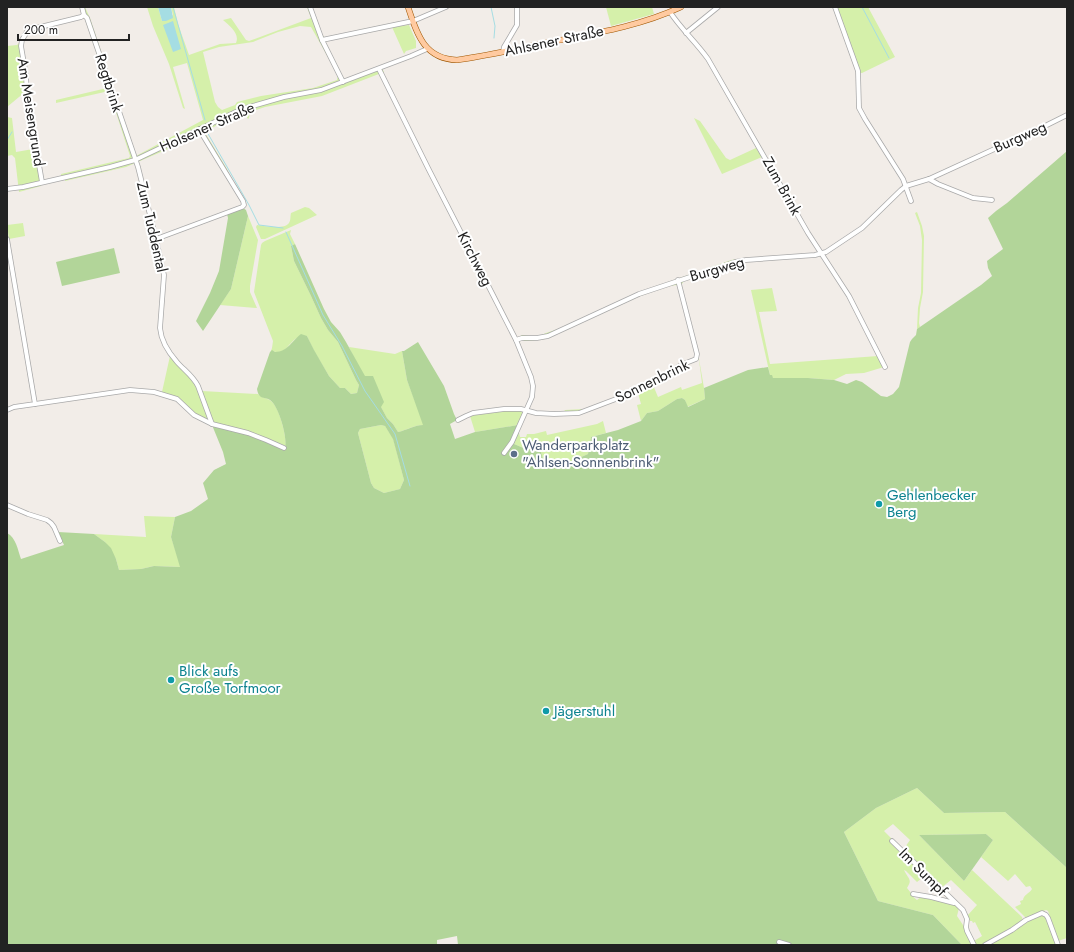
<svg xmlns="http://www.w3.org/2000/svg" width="1074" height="952" viewBox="0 0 1074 952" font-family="Jost,sans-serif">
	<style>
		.grass { fill: #d5f0aa; fill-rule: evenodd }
		.forest { fill: #b2d599; fill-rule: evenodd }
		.water { fill: #a5dde3 }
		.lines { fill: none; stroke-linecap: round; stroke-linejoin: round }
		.stream { stroke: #a5dde3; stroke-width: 1 }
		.minor-casing { stroke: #a9a9a9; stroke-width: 5.5 }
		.major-casing { stroke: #9f5600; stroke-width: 6 }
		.minor { stroke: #fff; stroke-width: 4 }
		.major { stroke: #ffcaa0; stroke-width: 5 }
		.service-dot { fill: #5c6f8a; stroke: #fff; stroke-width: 1.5 }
		.culture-dot { fill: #0f9aa8; stroke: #fff; stroke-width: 1.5 }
		.labels { text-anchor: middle; stroke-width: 4; stroke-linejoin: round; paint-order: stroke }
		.street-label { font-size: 15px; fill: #222; stroke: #fff }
		.service-label { font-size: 15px; fill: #4e5e75; stroke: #fff; text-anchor: start }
		.culture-label { font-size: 15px; fill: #0d838f; stroke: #fff; text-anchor: start }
	</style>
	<rect width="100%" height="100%" fill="#f2ede8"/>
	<g class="grass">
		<path d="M80,7H85L90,18L136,156L203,120L187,63L173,67L185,109L183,108L169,64L153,26L147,7H158L162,21L173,15L171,7H174L178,24L189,55L220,44L236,43C240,34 230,26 223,20L231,18L246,40L249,41L311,18L307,7H311L320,32L324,37L326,38L339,34L340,37L325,42L344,80L381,66L384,72L322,96L265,107L250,112L249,118L248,119L245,114C234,114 216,126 207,131L205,133L207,136L227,169L232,180L203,134L126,167L65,181V179L62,180L61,174L129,158L130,156L109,91L56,103V100L107,88L108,87L85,19L81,18L83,13ZM300,26L311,27L338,75L337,80L313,88L261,96L237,102L235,105L222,110L218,107L215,102L203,52L219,47L253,42L278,32Z"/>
		<polygon points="606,7 652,7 654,14 611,26"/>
		<polygon points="836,7 868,7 895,57 862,73 860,73"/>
		<polygon points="409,25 416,41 416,48 406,51 404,54 392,27"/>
		<polygon points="21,41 25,60 25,92 7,107 7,46 17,45"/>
		<polygon points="7,117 12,118 16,152 33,149 28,120 33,125 36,160 41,186 19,192 15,158 12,155 7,156"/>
		<polygon points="694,118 700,121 726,158 730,160 756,148 762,157 722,174"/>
		<path d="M305,207L309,208L317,215L265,239H261L256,227L257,225C265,226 284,230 289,223C291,220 290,217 291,213Z"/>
		<polygon points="917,212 922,226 924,236 923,292 920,308 919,323 920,327 917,329 918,308 921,293 922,240 920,226 915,213"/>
		<polygon points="248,216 258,240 250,286 250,292 257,308 220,305 231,289"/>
		<polygon points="23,223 25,236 9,239 7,225"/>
		<path d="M291,230L290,234L295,244L291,246L294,261L311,296L321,318L328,330L338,342L356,380L359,385L357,393L351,394L345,388H340L329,376L314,351L307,336C303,337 297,337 294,340C286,347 285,355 271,351L272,348L273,341L254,292L261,245L262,243L265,241Z"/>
		<path d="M757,257V258L735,261L719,266L721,269L686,280C683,282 682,283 681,286L699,359L704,388L705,399L687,407L685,400L682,398L677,399L658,411L647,413L641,421L637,405L641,404L638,393L653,385L658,397L681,387L682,390L702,383L699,360L696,358L681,364L646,386L637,390L590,409L579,412L563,413L565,410L585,409L636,390L681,363L695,358L696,353L678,287L677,285L668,286L640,296L545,339L537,340L524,341L521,335L537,337L546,333L561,328L640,292L731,260Z"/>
		<polygon points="772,288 777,311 759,312 770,364 878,356 884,367 864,373 846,374 834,380 808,378 773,378 770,375 751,290"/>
		<path d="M349,347L395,354L402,351L407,380L424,425C414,425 407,430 398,432L393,424L387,418L358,366Z"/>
		<polygon points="170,356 195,382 210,422 195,414 185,403 178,398 162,392"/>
		<path d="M202,391L258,394C262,398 267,398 271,401C280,408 286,436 286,446L267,439L213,423Z"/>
		<polygon points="517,410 523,412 518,425 475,432 470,416 500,411"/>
		<polygon points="603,421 606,433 591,437 588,454 570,462 543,459 540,449 526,449 514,444 519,433 520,437 526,437 527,434 534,434 546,431 547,435 597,424"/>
		<polygon points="381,425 385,426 393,438 404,480 400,489 384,493 374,488 371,483 358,433 360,429"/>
		<polygon points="144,516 175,517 171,537 181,567 154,566 141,569 119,570 116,559 105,542 94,534 146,537"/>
		<path d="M917,788L944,813L1005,812L1067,868V938L1058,941L1048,911L1046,910L1027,917H1025L1015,907L1021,904L1020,901L1023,900C1024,894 1029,894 1032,889L1030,886L1026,887L1015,874L1008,881L981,857L993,840L986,834L919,835L964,881L972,870L1022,917L1023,921L982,945H976L974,941L982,936L975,922L973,923L972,921H970V920H968L967,916L977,905L951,880L941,888L903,850L910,840L893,824L884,831L891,838V843L926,875L917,882L906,871L904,870C908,879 913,879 907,888L911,893V895L917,900L921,897L953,904L959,908L957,916L965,928L972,945H962L933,915L878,901L844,832L876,808Z"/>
		<polygon points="1043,915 1045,917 1056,945 989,945 1038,916"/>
	</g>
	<g class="forest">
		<path d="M1067,151V868L1005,812L944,813L917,788L876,808L844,832L878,901L933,915L962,945H458L457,936L437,940V945H7V533C16,537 18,551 21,559L64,545L58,532L94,534L105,542L111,548L116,559L119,570L141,569L154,566L180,567L171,537L175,517L191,511L208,499L203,483L214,470L226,464L223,452L212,425L248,434L285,449C288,439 279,406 270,400C263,396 259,400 257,389L270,352L272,350L275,352C287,352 292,341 301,334L307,336L314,350L329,376L340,388H345L351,394L357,393L359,385L356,380L338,342L328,330L321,318L311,296L294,261L291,246L295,244L324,309L331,322L340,332L346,342L365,376H373L384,402L381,407L387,418L393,424L398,432C407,430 415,425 423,425L407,380L402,351H404L418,342L444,386L454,414L457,420L450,424L455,439L475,432L518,425L516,431L519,433L514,444L526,449H540L543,459L570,462L588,454L591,437L618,430L641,421L647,413L658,411L677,399L682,398L685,400L688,407L705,399L704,388L748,370L768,367L770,375H772L773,378H808L834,380L847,384L856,380L862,382L881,396L887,397L893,394L899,387L910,342L912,339L916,335L917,329L981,285L992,276L988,268L987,261L1003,249L988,218L996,211L1007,203ZM381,425L385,426L393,439L404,480L400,489L384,493L374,488L371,483L358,433L360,429Z"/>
		<polygon points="243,208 246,210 248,216 231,289 203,331 196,321 210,293 219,271 228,218 227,214"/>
		<polygon points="114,248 120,273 62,286 56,262"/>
		<polygon points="986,834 993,840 964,881 919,835"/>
	</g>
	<g class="water">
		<polygon points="158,7 171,7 173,18 166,21 162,21"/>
		<polygon points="173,21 181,49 173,52 163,25"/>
	</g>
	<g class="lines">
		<g class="stream">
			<polyline points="173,7 205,120"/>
			<polyline points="491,7 495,26 494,38"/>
			<polyline points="862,7 889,58"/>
			<polyline points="209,130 207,132 249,205 259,225 283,228"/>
			<polyline points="7,140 12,132"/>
			<polyline points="286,232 323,315 342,346 365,391 395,434 410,486"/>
		</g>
		<g class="minor-casing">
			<g id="minor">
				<path d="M82,7L84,15L87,18L138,167L156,239L164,275L160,328C161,340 169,353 177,362C184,370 193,376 198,386L212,424"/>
				<polyline points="310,7 322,40 343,82"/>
				<polyline points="835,7 858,71 859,108 865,119 903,179 911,201"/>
				<path d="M670,12C681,29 696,42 708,59L808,233L849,296L885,367"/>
				<polyline points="686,33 718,7"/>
				<polyline points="322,40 413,21 446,7"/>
				<polyline points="503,52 504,47 517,25 517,7"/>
				<polyline points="379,69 428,168 516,340 531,377 533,386 532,397 512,442 504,453"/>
				<polyline points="929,179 938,184 973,198 992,200"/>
				<polyline points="42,182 27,96 26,75 21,46 22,40 28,30 81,17 84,15"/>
				<polyline points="7,189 23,187 110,167 135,160 242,109 284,97 321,90 411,56 427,49"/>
				<polyline points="7,239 35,404 14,407 7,410"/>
				<polyline points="156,239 242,207 244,205 243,201 199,129"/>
				<polyline points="516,340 522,338 537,338 548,336 639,294 735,262 746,260 815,255 826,252 862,228 901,190 906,186 929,179 1047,125 1067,115"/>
				<polyline points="35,404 130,390 154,392 177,399 194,415 212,424 248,433 266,440 284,448"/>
				<polyline points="458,420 466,416 473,413 504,409 521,409 536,413 554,414 579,413 637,391 646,386 681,365 696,359 697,354 678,280"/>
				<polyline points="7,505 28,514 47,520 51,523 54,527 60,541"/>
				<polyline points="892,841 963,910 967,919 966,927 967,931 974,945"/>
				<polyline points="913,894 931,897 954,903"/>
				<polyline points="779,942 789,945"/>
				<polyline points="985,945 1012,930 1026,920 1042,913 1046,915 1048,918 1058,945"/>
			</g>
		</g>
		<g class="major-casing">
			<path id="major" d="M408,7C417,34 424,59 457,60C487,56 516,49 545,43C591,34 638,27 681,7"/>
		</g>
		<use href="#minor" class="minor"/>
		<use href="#major" class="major"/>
	</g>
	<circle class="service-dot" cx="514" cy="454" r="4"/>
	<g class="culture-dot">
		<circle cx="879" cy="504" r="4"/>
		<circle cx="171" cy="680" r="4"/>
		<circle cx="546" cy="711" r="4"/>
	</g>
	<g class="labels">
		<g class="street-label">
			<text transform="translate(554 41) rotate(-12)" y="5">Ahlsener Straße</text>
			<text transform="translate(109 83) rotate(72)" y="5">Regtbrink</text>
			<text transform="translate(31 112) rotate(81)" y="5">Am Meisengrund</text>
			<text transform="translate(207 127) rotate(-24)" y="5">Holsener Straße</text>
			<text transform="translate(1020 137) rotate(-24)" y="5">Burgweg</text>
			<text transform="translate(782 186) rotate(61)" y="5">Zum Brink</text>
			<text transform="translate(152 227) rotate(77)" y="5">Zum Tuddental</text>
			<text transform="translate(475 259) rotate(63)" y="5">Kirchweg</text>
			<text transform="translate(717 269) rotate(-16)" y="5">Burgweg</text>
			<text transform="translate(652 381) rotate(-26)" y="5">Sonnenbrink</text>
			<text transform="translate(923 872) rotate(45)" y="5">Im Sumpf</text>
		</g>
		<g class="service-label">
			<text x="522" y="450">Wanderparkplatz<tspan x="522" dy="17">"Ahlsen-Sonnenbrink"</tspan></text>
		</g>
		<g class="culture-label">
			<text x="887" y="500">Gehlenbecker<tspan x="887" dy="17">Berg</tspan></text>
			<text x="179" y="676">Blick aufs<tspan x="179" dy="17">Große Torfmoor</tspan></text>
			<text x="554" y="716">Jägerstuhl</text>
		</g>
	</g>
	<rect width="1074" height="952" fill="none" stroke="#222222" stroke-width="16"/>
	<path d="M18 34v6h111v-6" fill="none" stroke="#222222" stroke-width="2"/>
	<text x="24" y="34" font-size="12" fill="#222222" stroke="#ffffff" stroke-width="3" paint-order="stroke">200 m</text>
</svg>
